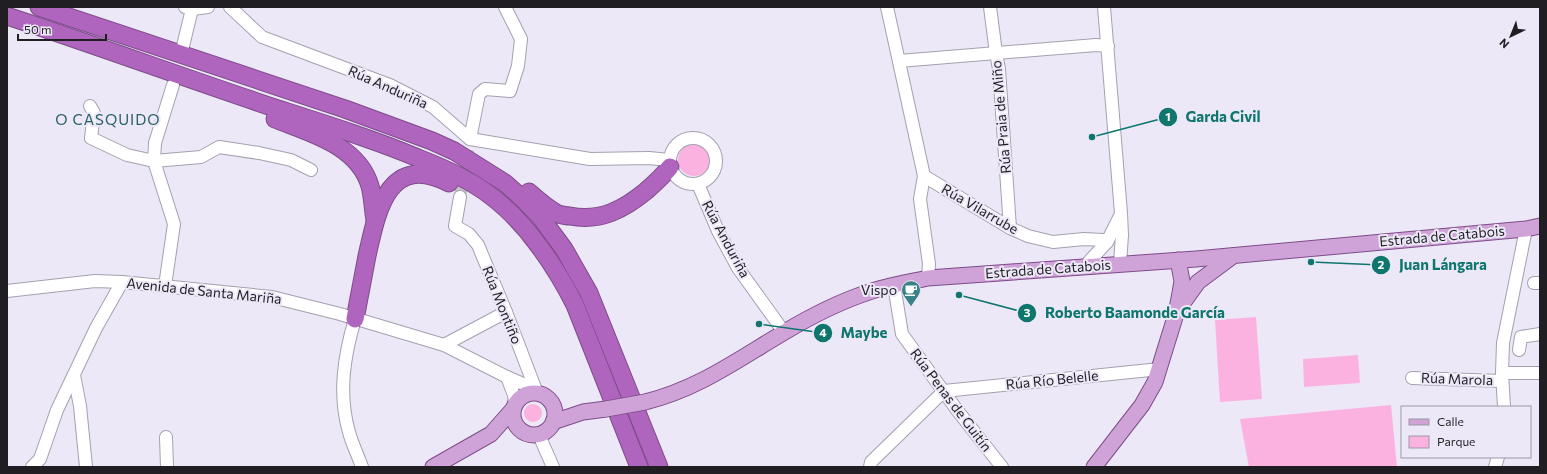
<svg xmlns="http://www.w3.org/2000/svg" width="1547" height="474" viewBox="0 0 1547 474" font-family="Commissioner,sans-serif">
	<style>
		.green { fill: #fbb2e0 }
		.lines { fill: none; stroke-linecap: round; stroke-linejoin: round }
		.minor-tunnel { stroke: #c4c0cd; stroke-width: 12; stroke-dasharray: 12 6; stroke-linecap: butt }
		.minor-casing { stroke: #a5a0ae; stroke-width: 14 }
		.major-casing { stroke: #7d4c88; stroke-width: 17 }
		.highway-casing { stroke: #7d4c88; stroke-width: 19 }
		.minor { stroke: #fff; stroke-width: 12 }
		.major { stroke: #cfa3d8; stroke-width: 15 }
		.highway { stroke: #af65be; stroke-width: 17 }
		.major-bridge-casing { stroke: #7d4c88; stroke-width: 17; stroke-linecap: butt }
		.major-bridge { stroke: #cfa3d8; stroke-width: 15 }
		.labels { text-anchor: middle; stroke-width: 4; stroke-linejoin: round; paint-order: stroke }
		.street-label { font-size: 14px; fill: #201e23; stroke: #ede8f8 }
		.poi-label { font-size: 14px; fill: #201e23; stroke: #ede8f8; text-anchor: end }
		.neighbourhood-label { font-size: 15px; letter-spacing: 1px; fill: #286264; stroke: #ede8f8 }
		.leader { fill: none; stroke: #0f766e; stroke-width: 1.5 }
		.callout-dot { fill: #0f766e; stroke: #ede8f8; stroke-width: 1.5 }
		.mark-label { font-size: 12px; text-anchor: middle; font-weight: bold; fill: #fff }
		.callout-label { font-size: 15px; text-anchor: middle; font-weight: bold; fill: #0f766e; stroke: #ede8f8; stroke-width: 4; stroke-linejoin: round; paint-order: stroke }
	</style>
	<rect width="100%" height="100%" fill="#ede8f8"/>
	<g class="green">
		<circle cx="694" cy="160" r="16"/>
		<polygon points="1256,317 1262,399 1220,402 1215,320"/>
		<polygon points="1358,355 1360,383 1304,387 1303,359"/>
		<circle cx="533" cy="413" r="9"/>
		<polygon points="1391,405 1397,467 1249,467 1240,419"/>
	</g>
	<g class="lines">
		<polyline class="minor-tunnel" points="460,197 470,139"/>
		<g class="minor-casing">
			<g id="minor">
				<polyline points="230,7 262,37 390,85 433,107 470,139 590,159 649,158 669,160"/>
				<polyline points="887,7 924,176 920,199 929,264 928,278"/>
				<polyline points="990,7 996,53 999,69 1010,228"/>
				<polyline points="1104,7 1121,213 1122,235 1120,264"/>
				<polyline points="192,9 208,7"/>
				<polyline points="183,46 192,9 185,7"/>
				<polyline points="899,61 1096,45 1108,46"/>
				<polyline points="90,106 94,113 91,138 127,155 154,161 201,157 219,147 259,153 291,160 311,170"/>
				<circle cx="693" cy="161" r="23"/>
				<polyline points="470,139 479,94 485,89 510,91 518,66 521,39 505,7"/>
				<polyline points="924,176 1010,228 1028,236 1053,242 1084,239 1103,240 1107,242"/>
				<polyline points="698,184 718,231 738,268 784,332"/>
				<polyline points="460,197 455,226 469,234 478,245 506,312 537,393"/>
				<polyline points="1084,267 1107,242 1120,216"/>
				<polyline points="1534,283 1540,283"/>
				<polyline points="894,285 902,334 957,410 1002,467"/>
				<polyline points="165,286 174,224 154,161 155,143 173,85"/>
				<polyline points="7,291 95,281 122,282 272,297 340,314 444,345 507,377 523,384 535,393"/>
				<path d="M355,319C344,356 338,394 349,432C352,444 358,455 362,467"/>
				<polyline points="444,345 506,312"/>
				<polyline points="1519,350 1521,337 1540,334"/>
				<polyline points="1502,373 1540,373"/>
				<polyline points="74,375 80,406 86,467"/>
				<polyline points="507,377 514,395 515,405"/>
				<polyline points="1412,378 1502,381"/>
				<polyline points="944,391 1160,369"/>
				<polyline points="1504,407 1502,373 1503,343 1526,229"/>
				<polyline points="540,434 542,442 553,467"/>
				<polyline points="166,437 167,467"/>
				<polyline points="32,467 40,459 57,410 96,328 122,282"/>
				<polyline points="870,467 871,462 944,391"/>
				<polyline points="1495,467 1498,457"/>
			</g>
		</g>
		<g class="major-casing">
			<g id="major">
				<polyline points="1180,307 1198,282 1233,256"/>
				<circle cx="534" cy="414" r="21"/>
				<path d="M645,402C698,389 737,360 783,333C811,316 841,301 872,291C890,285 909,282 928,278L1196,259L1526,229L1540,226"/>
				<polyline points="553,422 583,412 606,409"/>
				<polyline points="433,467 491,434 513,409"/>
				<polyline points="1094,467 1142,405 1155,382 1176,314 1180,293 1182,281 1178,260"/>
			</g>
		</g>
		<g class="highway-casing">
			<g id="highway">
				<polyline points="39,7 345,109 432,141 454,151 505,183 522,198 541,218 564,249 589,293 659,467"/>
				<path d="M7,16C98,46 188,79 278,109C325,124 373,139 418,158C444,168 469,179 491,196C526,222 556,267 575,305L639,467"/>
				<path d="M275,119C310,133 358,145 370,186C373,197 373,209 375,220"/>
				<path d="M529,192C538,200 547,208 558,214C562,215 567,216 570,216C601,222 624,209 646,191C655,183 663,176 670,167"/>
				<path d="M355,319C359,298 363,277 367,256C377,211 388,152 449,183"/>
			</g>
		</g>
		<use href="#minor" class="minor"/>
		<use href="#major" class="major"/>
		<use href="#highway" class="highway"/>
		<g class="major-bridge-casing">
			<polyline id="major-bridge" points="606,409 645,402"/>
		</g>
		<use href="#major-bridge" class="major-bridge"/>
	</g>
	<defs>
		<g id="cafe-pin" transform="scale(1)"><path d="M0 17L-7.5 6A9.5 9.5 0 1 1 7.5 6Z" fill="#398285" stroke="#ede8f8"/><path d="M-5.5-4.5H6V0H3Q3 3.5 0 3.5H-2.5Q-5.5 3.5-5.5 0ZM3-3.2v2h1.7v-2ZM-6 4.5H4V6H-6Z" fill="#fff"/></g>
	</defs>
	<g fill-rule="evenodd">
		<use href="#cafe-pin" x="911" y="290"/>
	</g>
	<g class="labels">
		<g class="street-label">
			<text transform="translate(388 87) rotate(24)" y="5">Rúa Anduriña</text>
			<text transform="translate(1001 117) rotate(-95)" y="5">Rúa Praia de Miño</text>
			<text transform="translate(980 209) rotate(30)" y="5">Rúa Vilarrube</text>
			<text transform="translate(1442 236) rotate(-5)" y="5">Estrada de Catabois</text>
			<text transform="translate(726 239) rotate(62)" y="5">Rúa Anduriña</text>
			<text transform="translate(1048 269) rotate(-4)" y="5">Estrada de Catabois</text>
			<text transform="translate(204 291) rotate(6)" y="5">Avenida de Santa Mariña</text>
			<text transform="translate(502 305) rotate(68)" y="5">Rúa Montiño</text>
			<text transform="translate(1457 379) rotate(2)" y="5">Rúa Marola</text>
			<text transform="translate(1052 380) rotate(-6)" y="5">Rúa Río Belelle</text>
			<text transform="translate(951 400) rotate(53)" y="5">Rúa Penas de Guitín</text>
		</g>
		<g class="poi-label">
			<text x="897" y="295">Vispo</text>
		</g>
		<g class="neighbourhood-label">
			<text x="108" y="125">O CASQUIDO</text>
		</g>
	</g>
	<path class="leader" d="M1092 137L1168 117M1311 262L1381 265M959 295L1027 313M759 324L823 333"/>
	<g class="callout-dot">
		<circle cx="1092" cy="137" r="4"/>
		<circle cx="1311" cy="262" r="4"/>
		<circle cx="959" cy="295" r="4"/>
		<circle cx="759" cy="324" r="4"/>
		<circle cx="1168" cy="117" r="10"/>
		<circle cx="1381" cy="265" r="10"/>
		<circle cx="1027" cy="313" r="10"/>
		<circle cx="823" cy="333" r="10"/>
	</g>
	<g class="mark-label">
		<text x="1168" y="121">1</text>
		<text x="1381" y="269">2</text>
		<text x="1027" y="317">3</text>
		<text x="823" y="337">4</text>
	</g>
	<g class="callout-label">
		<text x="1223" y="122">Garda Civil</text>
		<text x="1443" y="270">Juan Lángara</text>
		<text x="1135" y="318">Roberto Baamonde García</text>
		<text x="864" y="338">Maybe</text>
	</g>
	<rect width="1547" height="474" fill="none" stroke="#201e23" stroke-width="16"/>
	<rect x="1401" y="406" width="130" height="52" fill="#ede8f8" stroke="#9b97a3"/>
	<rect x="1409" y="419" width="20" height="6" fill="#cfa3d8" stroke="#9b97a3"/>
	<text x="1437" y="426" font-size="12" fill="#201e23">Calle</text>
	<rect x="1409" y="436" width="20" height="12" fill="#fbb2e0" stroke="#9b97a3"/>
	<text x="1437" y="446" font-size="12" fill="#201e23">Parque</text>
	<g transform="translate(1511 36) rotate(223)" stroke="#ede8f8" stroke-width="3" paint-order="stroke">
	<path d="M0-3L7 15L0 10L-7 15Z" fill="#201e23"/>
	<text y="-6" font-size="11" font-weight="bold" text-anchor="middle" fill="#201e23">N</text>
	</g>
	<path d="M18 34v6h88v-6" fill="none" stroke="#201e23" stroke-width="2"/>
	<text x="24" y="34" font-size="12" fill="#201e23" stroke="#ede8f8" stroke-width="3" paint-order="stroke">50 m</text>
</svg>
